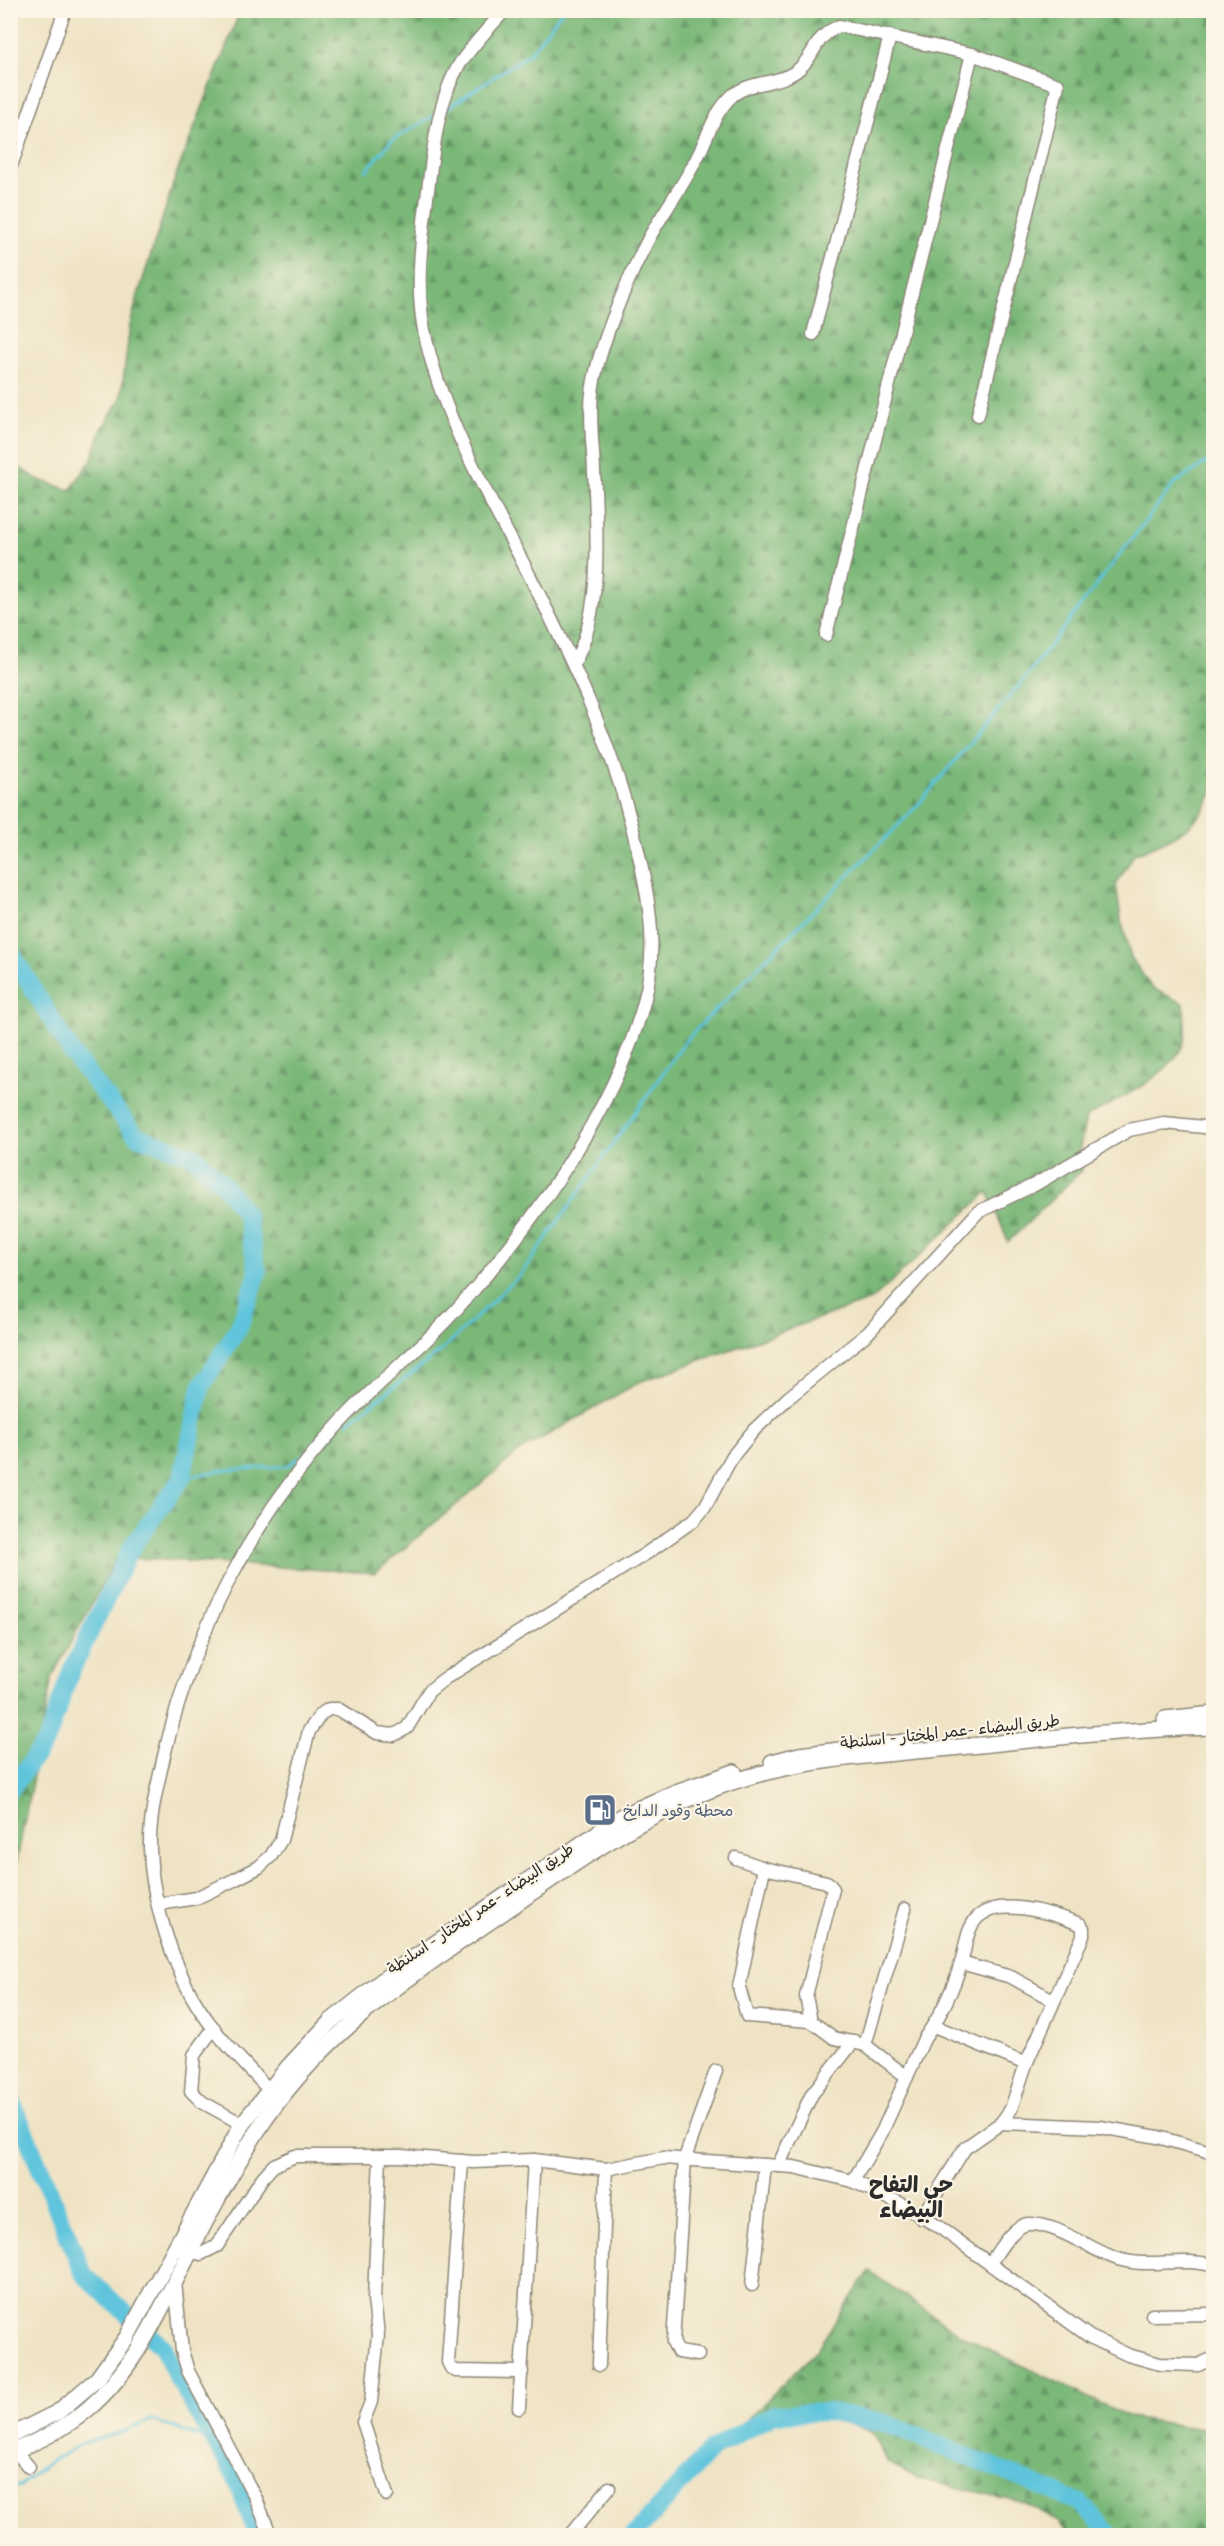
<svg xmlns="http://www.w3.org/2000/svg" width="1224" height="2546" viewBox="0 0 1224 2546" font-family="Delius,'Playpen Sans Arabic',sans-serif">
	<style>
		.forest { fill: url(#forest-firs); stroke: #527252; stroke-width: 1.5 }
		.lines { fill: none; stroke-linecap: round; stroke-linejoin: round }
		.stream { stroke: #5ec4dc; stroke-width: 3 }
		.river { stroke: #5ec4dc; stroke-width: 18 }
		.minor-casing { stroke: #8d8778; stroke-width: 15 }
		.major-casing { stroke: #8d8778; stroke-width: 18 }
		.minor { stroke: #fff; stroke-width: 12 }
		.major { stroke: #fff; stroke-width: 15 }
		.labels { text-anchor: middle; stroke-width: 4.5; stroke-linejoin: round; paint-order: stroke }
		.street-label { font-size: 16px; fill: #2b2b2b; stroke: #fcf5e5 }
		.service-label { font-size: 16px; fill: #4e5e75; stroke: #fcf5e5; text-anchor: start }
		.district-label { font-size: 22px; font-weight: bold; fill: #2b2b2b; stroke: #fcf5e5 }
	</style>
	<defs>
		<pattern id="forest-firs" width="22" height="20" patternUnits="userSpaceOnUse" patternTransform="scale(1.5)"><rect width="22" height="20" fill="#7ab878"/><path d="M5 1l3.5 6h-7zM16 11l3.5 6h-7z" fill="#649663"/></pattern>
	</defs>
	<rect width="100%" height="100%" fill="#fcf5e5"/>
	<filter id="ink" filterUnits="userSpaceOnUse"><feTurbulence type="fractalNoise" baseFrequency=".0167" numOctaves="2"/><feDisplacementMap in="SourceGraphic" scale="12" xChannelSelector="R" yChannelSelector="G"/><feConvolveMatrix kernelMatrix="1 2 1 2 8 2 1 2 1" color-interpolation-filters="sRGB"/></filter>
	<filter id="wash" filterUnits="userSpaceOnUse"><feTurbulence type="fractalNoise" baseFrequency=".008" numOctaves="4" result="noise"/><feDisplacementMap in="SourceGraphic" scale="24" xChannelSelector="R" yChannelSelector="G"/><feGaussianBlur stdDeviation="1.35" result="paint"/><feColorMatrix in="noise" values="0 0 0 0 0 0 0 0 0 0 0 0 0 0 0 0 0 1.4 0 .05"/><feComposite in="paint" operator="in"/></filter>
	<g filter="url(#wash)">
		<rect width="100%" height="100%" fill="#efe3c4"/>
		<g class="forest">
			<path d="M240,11H1213V787C1205,826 1167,842 1134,854L1116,885L1121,920L1131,958L1152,988L1184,1004C1184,1015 1186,1027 1185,1037C1180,1072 1114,1102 1086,1117L1079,1152L1082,1170L1008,1242L988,1192L873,1299L639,1382L520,1451L375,1573L117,1557L52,1677L11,1892V461L37,479L70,490L91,461L102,428L121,398L130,325L139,292L176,175Z"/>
			<path d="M869,2271L968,2339L1129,2417L1213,2431V2535H1070L1057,2521L1026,2503L920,2479L888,2463L871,2431C819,2411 796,2418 742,2425L815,2352Z"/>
		</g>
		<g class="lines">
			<g class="stream">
				<polyline points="444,110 530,53 563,10"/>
				<polyline points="366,171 392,140 436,115"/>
				<polyline points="348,1422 441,1351 522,1273 687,1039 916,807 1025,678 1174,484 1214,457"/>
				<polyline points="182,1478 217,1471 287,1466 309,1451"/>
				<polyline points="10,2488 20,2486 45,2465 83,2443 123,2432 151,2420 193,2434 211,2436"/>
			</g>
			<g class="river">
				<polyline points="10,951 73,1055 137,1136 194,1156 222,1183 246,1214 258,1273 239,1327 201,1387 182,1478 131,1548 71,1671 47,1740 10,1790"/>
				<polyline points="10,2096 84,2275 162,2346 179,2381 235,2476 257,2536"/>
				<polyline points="633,2536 712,2449 774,2414 832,2412 888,2424 1081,2503 1111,2536"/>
			</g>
		</g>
	</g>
	<g filter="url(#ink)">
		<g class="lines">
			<g class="minor-casing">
				<g id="minor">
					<polyline points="10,169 65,10"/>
					<polyline points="813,334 890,36"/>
					<polyline points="826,635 972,54"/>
					<path d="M574,663C603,612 597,529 594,471C593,445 589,419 592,393C597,350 627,280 648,240C663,212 683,186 697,158C708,136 714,112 733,95C752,80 782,85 800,68C817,52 814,37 839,26L972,54L1058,85L978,415"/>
					<polyline points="736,1858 764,1868 827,1882 833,1889 806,1996 811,2021"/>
					<polyline points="764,1868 739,1987 747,2016 811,2021 834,2038 865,2045 907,2077"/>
					<polyline points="159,1904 196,1898 234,1880 259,1867 271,1856 281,1840 309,1731 321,1714 329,1709 338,1709 377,1733 394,1735 407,1728 429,1691 444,1679 647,1553 694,1520 705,1507 732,1457 754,1430 788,1398 868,1333 978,1212 1036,1184 1129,1130 1164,1123 1214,1128"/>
					<polyline points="961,1963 1011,1977 1053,2000"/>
					<polyline points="934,2026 1026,2064"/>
					<polyline points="214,2028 194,2055 191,2091 202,2102 242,2124"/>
					<polyline points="865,2045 905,1909"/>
					<path d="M274,2095C243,2062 206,2027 186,1985C167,1945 151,1894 150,1849C149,1818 157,1787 164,1756C193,1634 251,1519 337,1426C374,1385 418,1352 455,1311C530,1229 615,1110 644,1002C658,950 650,903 638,851C615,747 569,652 520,557C482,484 441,413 424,330C415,283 422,236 428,190C433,150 438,100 459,65C472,45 489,28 505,10"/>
					<polyline points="1001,2123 1100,2127 1158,2137 1214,2153"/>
					<polyline points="380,2156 374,2299 378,2335 371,2402 363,2422 387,2495"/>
					<polyline points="462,2161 448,2362 451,2368 456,2371 522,2372"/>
					<polyline points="778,2166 812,2094 854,2041"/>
					<path d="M853,2181L882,2132L924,2039C940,2017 954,1987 962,1960C965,1949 966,1935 972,1925C989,1892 1054,1914 1080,1924L1083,1928V1936L1026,2064L1011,2109L1001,2123L965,2148L921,2218"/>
					<polyline points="182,2250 201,2254 217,2246 263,2177 274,2165 295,2156 401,2156 473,2162 534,2160 606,2169 664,2158 794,2167 853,2181 901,2204 942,2229 1090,2337 1128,2355 1160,2364 1198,2365 1214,2358"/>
					<path d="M990,2263C999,2251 1012,2226 1028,2224C1055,2222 1092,2251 1118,2259C1150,2269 1182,2256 1214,2266"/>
					<polyline points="175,2282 182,2351 188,2371 256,2499 271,2536"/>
					<polyline points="752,2285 765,2165"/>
					<polyline points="1152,2315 1214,2314"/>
					<polyline points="698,2355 678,2352 673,2342 685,2158 716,2071"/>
					<polyline points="599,2365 606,2169"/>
					<polyline points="519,2408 534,2160"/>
					<polyline points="14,2450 29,2467"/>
					<polyline points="569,2536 609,2488"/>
				</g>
			</g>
			<g class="major-casing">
				<g id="major">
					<polyline points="1165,1719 1214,1714"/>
					<polyline points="772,1762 799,1755 905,1742"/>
					<polyline points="10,2436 58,2412 97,2379 127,2337 242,2124 289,2066 331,2021 393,1972 624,1815 676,1792 734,1772"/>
					<path d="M10,2452C38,2442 67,2427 89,2408C135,2369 160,2310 187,2258C208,2215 231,2173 256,2133C313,2044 390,1989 476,1931C555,1878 631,1818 721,1786C794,1759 875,1755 951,1748C1038,1739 1126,1729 1214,1727"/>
				</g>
			</g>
			<use href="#minor" class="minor"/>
			<use href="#major" class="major"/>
		</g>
	</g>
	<defs>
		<g id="fuel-square" transform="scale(1.725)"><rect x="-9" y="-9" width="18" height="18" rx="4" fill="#5c6f8a" stroke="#fcf5e5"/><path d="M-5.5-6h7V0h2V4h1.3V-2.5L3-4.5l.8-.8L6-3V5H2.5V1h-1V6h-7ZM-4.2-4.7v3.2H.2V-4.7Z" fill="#fff"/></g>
	</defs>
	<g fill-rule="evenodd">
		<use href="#fuel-square" x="600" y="1810"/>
	</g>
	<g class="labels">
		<g class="street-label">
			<text transform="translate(950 1731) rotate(-6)" y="6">طريق البيضاء -عمر المختار - اسلنطة</text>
			<text transform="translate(480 1908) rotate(-34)" y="6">طريق البيضاء -عمر المختار - اسلنطة</text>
		</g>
		<g class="service-label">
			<text x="623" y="1816">محطة وقود الدايخ</text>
		</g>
		<g class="district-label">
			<text x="911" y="2192">حي التفاح<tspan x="911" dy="25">البيضاء</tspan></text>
		</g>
	</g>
	<rect width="1224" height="2546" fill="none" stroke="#fcf5e5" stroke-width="36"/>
</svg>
